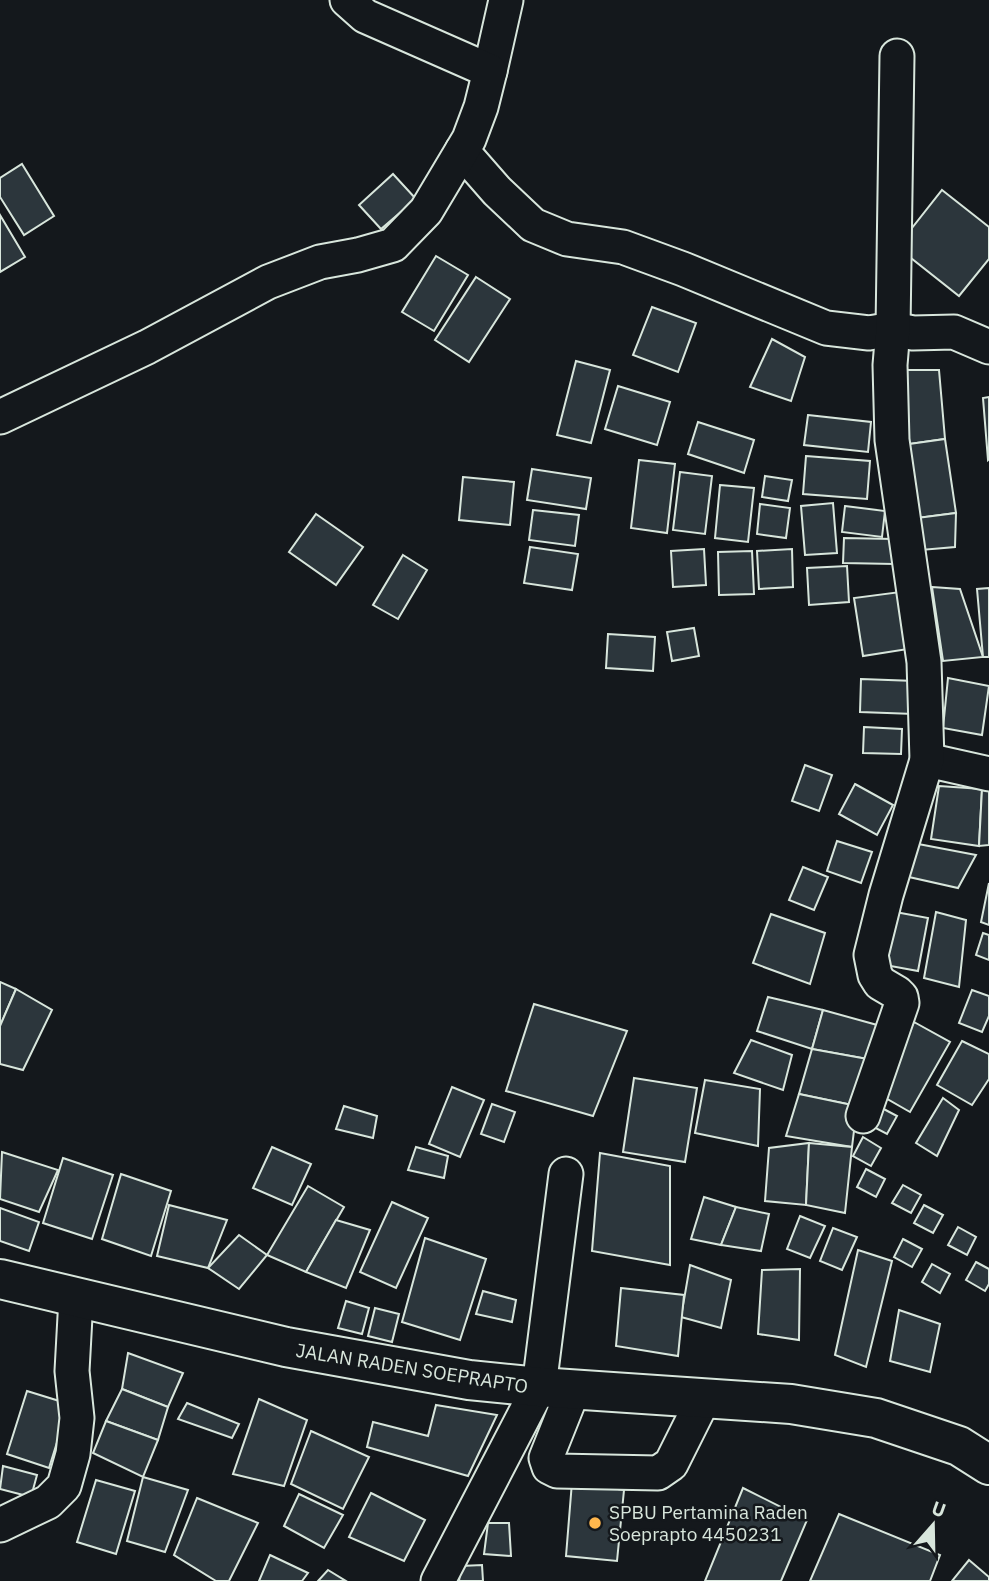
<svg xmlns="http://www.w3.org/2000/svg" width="989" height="1581" viewBox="0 0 989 1581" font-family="'IBM Plex Sans',sans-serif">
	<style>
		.building { fill: #2c363c; stroke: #d8e6dc; stroke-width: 2 }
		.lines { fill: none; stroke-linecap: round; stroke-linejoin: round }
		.minor-casing { stroke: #d8e6dc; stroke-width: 37 }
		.highway-casing { stroke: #d8e6dc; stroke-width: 42 }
		.minor { stroke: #14181c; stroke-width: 33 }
		.highway { stroke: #14181c; stroke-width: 38 }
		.poi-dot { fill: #ffb74d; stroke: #14181c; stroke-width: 2.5 }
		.labels { text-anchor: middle; stroke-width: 5; stroke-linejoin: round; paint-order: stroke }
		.street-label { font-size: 19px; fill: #d8e6dc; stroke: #14181c }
		.poi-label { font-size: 19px; fill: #d8e6dc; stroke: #14181c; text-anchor: start }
	</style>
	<rect width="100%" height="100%" fill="#14181c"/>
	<g class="building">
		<polygon points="22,164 54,216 24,235 0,197 0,178"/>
		<polygon points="393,174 416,199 381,229 359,205"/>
		<polygon points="942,190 989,227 989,259 959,296 897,247"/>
		<polygon points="0,215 25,257 0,272"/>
		<polygon points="436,256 468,275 434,331 402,312"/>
		<polygon points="476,277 510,299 469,362 435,340"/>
		<polygon points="652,307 696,323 678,372 633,355"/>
		<polygon points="772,339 805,357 791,401 750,387"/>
		<polygon points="576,361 610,370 591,443 557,435"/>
		<polygon points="900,370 939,370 945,439 902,445"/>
		<polygon points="618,386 670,402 657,445 605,429"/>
		<polygon points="989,397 989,459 988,460 983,398"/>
		<polygon points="808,415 871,422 868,452 804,445"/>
		<polygon points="698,422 754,440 744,473 688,454"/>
		<polygon points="945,439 956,513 917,518 902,445"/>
		<polygon points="806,456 870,461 867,499 803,494"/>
		<polygon points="639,460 675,464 667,533 631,528"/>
		<polygon points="532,469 591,478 586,509 527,500"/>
		<polygon points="680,472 712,476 705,534 673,530"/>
		<polygon points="765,476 792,480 788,501 762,497"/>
		<polygon points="463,477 514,482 510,525 459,520"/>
		<polygon points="720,485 754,488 748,542 715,538"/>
		<polygon points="833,503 837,553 805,555 801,506"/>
		<polygon points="760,504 790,508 786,538 757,534"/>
		<polygon points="845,506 885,511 882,537 842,532"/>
		<polygon points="533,510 579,515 575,546 529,540"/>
		<polygon points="956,513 955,547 921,550 917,518"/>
		<polygon points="316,514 363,547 336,585 289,552"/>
		<polygon points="844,538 894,539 894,564 843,563"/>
		<polygon points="530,547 578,554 572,590 524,583"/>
		<polygon points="704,549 706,585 673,587 671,551"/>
		<polygon points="792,549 793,587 759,589 757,551"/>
		<polygon points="752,551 754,594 719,595 718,552"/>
		<polygon points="403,555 427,570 398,619 373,605"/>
		<polygon points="847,566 849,602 809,605 807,568"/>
		<polygon points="932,587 960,589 983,657 943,661"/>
		<polygon points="989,588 989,657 983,657 977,589"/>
		<polygon points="900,592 908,649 863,656 854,598"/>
		<polygon points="694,628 699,656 672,661 667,632"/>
		<polygon points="608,634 655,637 653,671 606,668"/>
		<polygon points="948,678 989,686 982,735 943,728"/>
		<polygon points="861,679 915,681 914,714 860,712"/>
		<polygon points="864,727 902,729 901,754 863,753"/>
		<polygon points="805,765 832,775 819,811 792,801"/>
		<polygon points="855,784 893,805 877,835 839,814"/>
		<polygon points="939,786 982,789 979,846 931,839"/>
		<polygon points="982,789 989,789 989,845 979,846"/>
		<polygon points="837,841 872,852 861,883 827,871"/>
		<polygon points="913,843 976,855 958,888 900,875"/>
		<polygon points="803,867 828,877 814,910 789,900"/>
		<polygon points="989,883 989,925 981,922"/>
		<polygon points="890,911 928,918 918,971 885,965"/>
		<polygon points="936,912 966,920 959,987 924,978"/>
		<polygon points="771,914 825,933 810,984 753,963"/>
		<polygon points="983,933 989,935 989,960 976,955"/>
		<polygon points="0,982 16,989 0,1026"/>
		<polygon points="16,989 52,1010 23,1070 0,1064 0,1026"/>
		<polygon points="972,990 989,996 989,1016 982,1032 959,1023"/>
		<polygon points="768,997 823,1010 812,1049 757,1031"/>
		<polygon points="534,1004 627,1031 593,1116 506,1091"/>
		<polygon points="823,1010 888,1028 873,1060 812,1049"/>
		<polygon points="914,1022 950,1042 910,1112 877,1093"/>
		<polygon points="751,1040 792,1055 783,1090 734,1073"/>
		<polygon points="962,1041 989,1054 989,1079 972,1105 937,1085"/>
		<polygon points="812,1049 873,1060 857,1106 799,1094"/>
		<polygon points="634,1078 697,1088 685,1162 623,1152"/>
		<polygon points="705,1080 760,1089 758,1146 695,1133"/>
		<polygon points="452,1087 484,1100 460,1157 429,1144"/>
		<polygon points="799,1094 857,1106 852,1147 786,1136"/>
		<polygon points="943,1098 959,1110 937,1156 916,1143"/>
		<polygon points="492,1104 515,1112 504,1142 481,1134"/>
		<polygon points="344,1106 377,1116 373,1138 336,1129"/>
		<polygon points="878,1106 897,1116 887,1134 868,1124"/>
		<polygon points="863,1137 881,1148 871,1166 853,1156"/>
		<polygon points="809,1143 806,1205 765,1201 769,1148"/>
		<polygon points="809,1143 852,1147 845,1213 806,1205"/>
		<polygon points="272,1147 311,1164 292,1205 253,1188"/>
		<polygon points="416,1147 448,1156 444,1178 408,1170"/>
		<polygon points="2,1152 58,1170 39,1212 0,1199"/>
		<polygon points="600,1153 670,1166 670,1265 592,1251"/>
		<polygon points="63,1158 113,1175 92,1239 43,1223"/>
		<polygon points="866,1169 885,1179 876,1197 857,1187"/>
		<polygon points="121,1174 171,1191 151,1256 102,1239"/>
		<polygon points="903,1185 921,1195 911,1213 892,1203"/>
		<polygon points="308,1186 344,1207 306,1272 267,1255"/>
		<polygon points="704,1197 736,1207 721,1245 691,1239"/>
		<polygon points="392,1202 428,1218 396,1288 360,1272"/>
		<polygon points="169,1205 227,1220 208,1268 157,1256"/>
		<polygon points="924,1205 943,1215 933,1233 914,1223"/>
		<polygon points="736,1207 769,1214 761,1251 721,1245"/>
		<polygon points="0,1208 39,1222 29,1251 0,1241"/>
		<polygon points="800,1216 825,1226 810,1258 787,1249"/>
		<polygon points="336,1220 370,1230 346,1288 306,1272"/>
		<polygon points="958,1227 976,1237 967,1255 948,1245"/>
		<polygon points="833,1228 857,1237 842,1270 820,1261"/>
		<polygon points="239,1235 267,1255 239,1289 208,1268"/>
		<polygon points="425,1238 486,1259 460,1340 402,1322"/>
		<polygon points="903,1239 922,1249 912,1267 894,1257"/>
		<polygon points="858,1250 892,1261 866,1367 835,1355"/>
		<polygon points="976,1262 989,1269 989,1284 985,1291 966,1280"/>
		<polygon points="932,1264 950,1274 940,1293 922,1282"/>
		<polygon points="690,1265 731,1280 721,1328 681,1317"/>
		<polygon points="800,1269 799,1340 758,1334 762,1270"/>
		<polygon points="621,1288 684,1295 678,1356 616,1346"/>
		<polygon points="483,1291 516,1300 512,1322 476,1314"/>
		<polygon points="346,1301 369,1308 362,1334 338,1328"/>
		<polygon points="375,1308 399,1314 392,1342 368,1336"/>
		<polygon points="899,1310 940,1324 930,1372 890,1361"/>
		<polygon points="128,1353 183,1373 168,1407 122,1389"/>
		<polygon points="122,1389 168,1407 158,1440 106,1421"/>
		<polygon points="27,1391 69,1404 49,1468 7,1454"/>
		<polygon points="259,1399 307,1420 284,1486 233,1474"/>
		<polygon points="187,1403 239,1424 232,1438 178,1419"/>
		<polygon points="436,1405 497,1415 468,1476 367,1447 373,1422 428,1436"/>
		<polygon points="106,1421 158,1440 143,1477 93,1453"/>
		<polygon points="311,1431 369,1457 343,1509 291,1484"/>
		<polygon points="3,1466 37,1475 31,1497 0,1489"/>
		<polygon points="143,1477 188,1490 165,1552 127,1541"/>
		<polygon points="96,1480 135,1491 116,1554 77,1542"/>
		<polygon points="572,1482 624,1490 617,1561 566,1556"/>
		<polygon points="743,1488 807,1520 781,1581 705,1581"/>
		<polygon points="371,1493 425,1520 404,1561 349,1537"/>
		<polygon points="299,1494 343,1515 324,1548 284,1526"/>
		<polygon points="197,1498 258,1523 229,1581 216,1581 174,1555"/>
		<polygon points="839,1514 940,1555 930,1581 810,1581"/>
		<polygon points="488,1523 509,1523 511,1556 484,1554"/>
		<polygon points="270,1555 308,1573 302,1581 259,1581"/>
		<polygon points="969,1560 989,1577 989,1581 952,1581"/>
		<polygon points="482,1565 483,1581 459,1581 461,1566"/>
		<polygon points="328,1570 346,1581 318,1581"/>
	</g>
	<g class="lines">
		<g class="minor-casing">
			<g id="minor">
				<polyline points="490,71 506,0"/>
				<polyline points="462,151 497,191 533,225 567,239 623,247 683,269 826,328 869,333 893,329 913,333 954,332 989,347"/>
				<polyline points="0,417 147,347 268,282 320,262 358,255 393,245 426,211 469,139 481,107 490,71 365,16 347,0"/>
				<polyline points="927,760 989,774"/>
				<polyline points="863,1116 902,1003 901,997 897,993 880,983 875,975 871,955 886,895 927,760 924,662 892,440 890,365 893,329 897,56"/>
				<polyline points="574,1388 546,1458 549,1467 557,1471 658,1473 671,1464 704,1398"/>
				<polyline points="0,1525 48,1502 64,1486 73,1454 77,1418 72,1371 76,1298"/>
				<polyline points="438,1581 539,1387 566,1174"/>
			</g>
		</g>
		<g class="highway-casing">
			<polyline id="highway" points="0,1279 286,1347 469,1380 539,1387 791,1404 876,1418 959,1446 989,1465"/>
		</g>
		<use href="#minor" class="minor"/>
		<use href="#highway" class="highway"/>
	</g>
	<circle class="poi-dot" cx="595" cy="1523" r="7"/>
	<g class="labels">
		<g class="street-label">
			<text transform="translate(412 1368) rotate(9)" y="7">JALAN RADEN SOEPRAPTO</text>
		</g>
		<g class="poi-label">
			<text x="609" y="1519">SPBU Pertamina Raden<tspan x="609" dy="22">Soeprapto 4450231</tspan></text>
		</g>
	</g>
	<g transform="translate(933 1525) rotate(20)" stroke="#14181c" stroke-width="5" paint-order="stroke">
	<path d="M0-5L12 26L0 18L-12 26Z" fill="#d8e6dc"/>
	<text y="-10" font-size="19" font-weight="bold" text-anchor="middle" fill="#d8e6dc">U</text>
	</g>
</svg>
